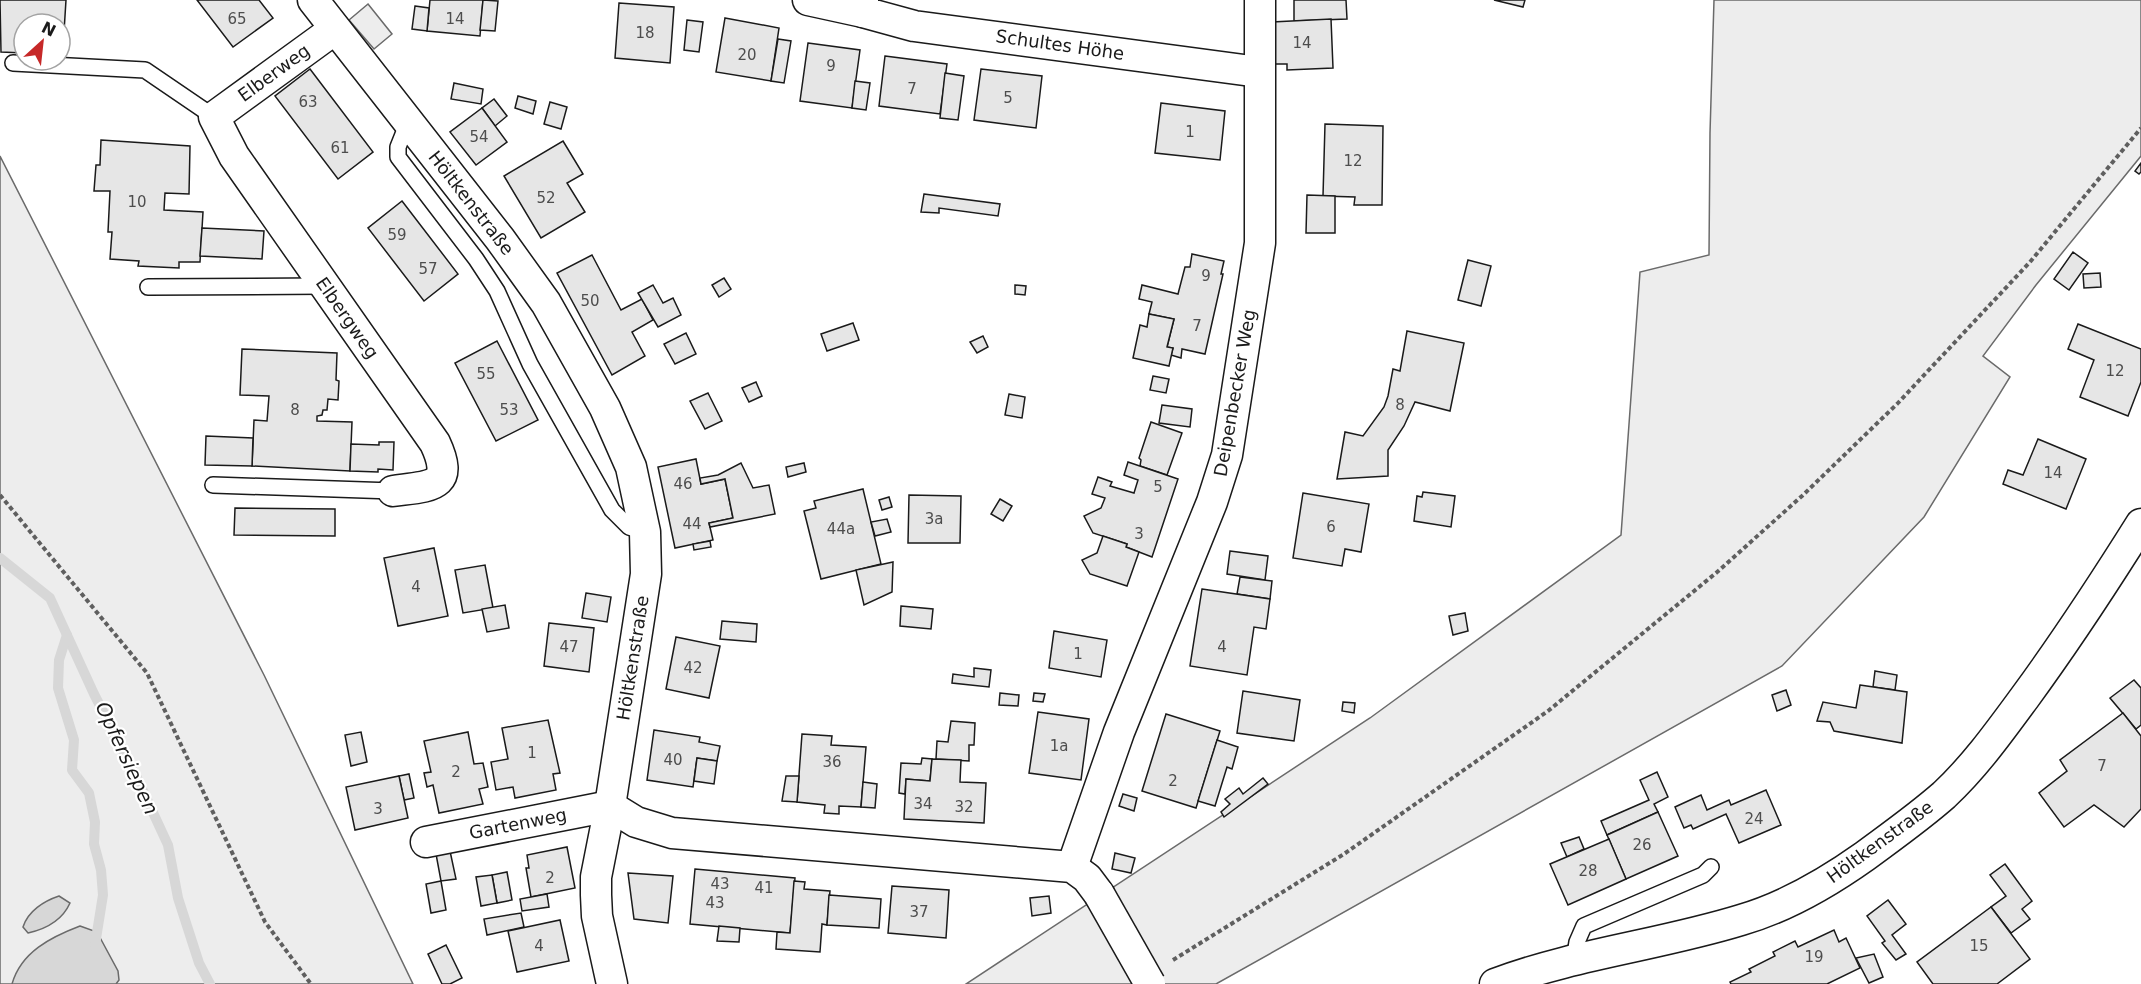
<svg xmlns="http://www.w3.org/2000/svg" width="2141" height="984" viewBox="0 0 2141 984" font-family="'DejaVu Sans',sans-serif">
	<style>
		.built { fill: #ededed; stroke: #6a6a6a; stroke-width: 1.5 }
		.water { fill: #d7d7d7; stroke: #6a6a6a; stroke-width: 1.5 }
		.lines { fill: none; stroke-linecap: round; stroke-linejoin: round }
		.stream { stroke: #d7d7d7; stroke-width: 10 }
		.building { fill: #e6e6e6; stroke: #1a1a1a; stroke-width: 1.5 }
		.lane-casing { stroke: #1a1a1a; stroke-width: 18 }
		.street-casing { stroke: #1a1a1a; stroke-width: 33 }
		.path { stroke: #5f5f5f; stroke-width: 4; stroke-dasharray: 4.5 3; stroke-linecap: butt }
		.lane { stroke: #fff; stroke-width: 15 }
		.street { stroke: #fff; stroke-width: 30 }
		.street-bridge-casing { stroke: #1a1a1a; stroke-width: 33; stroke-linecap: butt }
		.street-bridge { stroke: #fff; stroke-width: 30 }
		.labels { text-anchor: middle; stroke-width: 4.5; stroke-linejoin: round; paint-order: stroke }
		.number-label { font-size: 15px; fill: #4d4d4d }
		.street-label { font-size: 18px; fill: #1a1a1a; stroke: #fff }
		.water-label { font-size: 20px; font-style: italic; fill: #1a1a1a; stroke: #fff }
	</style>
	<rect width="100%" height="100%" fill="#fff"/>
	<g class="built">
		<polygon points="1714,0 2141,0 2141,156 2036,285 1983,356 2010,377 1924,517 1782,666 1216,984 966,984 1370,718 1621,535 1640,272 1709,255 1710,133"/>
		<polygon points="368,4 392,34 374,49 349,20"/>
		<polygon points="0,156 264,675 413,984 0,984"/>
	</g>
	<g class="water">
		<path d="M59,896L70,903C62,921 46,929 28,933L23,927C28,911 44,901 59,896Z"/>
		<path d="M80,926L97,932L118,971L119,980L116,984H12C21,952 51,937 80,926Z"/>
	</g>
	<g class="lines">
		<g class="stream">
			<polyline points="0,558 50,598 94,694 137,778 168,845 178,898 199,963 210,984"/>
			<polyline points="67,635 59,660 58,688 74,740 72,770 89,793 95,822 94,844 101,870 103,895 95,945"/>
		</g>
	</g>
	<g class="building">
		<polygon points="0,0 66,0 63,48 60,48 60,24 24,24 24,53 1,52"/>
		<polygon points="197,0 259,0 273,18 233,47"/>
		<polygon points="430,0 483,0 480,36 427,31"/>
		<polygon points="483,0 498,1 495,31 480,30"/>
		<polygon points="1294,0 1346,0 1347,19 1294,21"/>
		<polygon points="1494,0 1525,0 1523,7"/>
		<polygon points="619,3 674,7 670,63 615,58"/>
		<polygon points="415,6 429,8 427,31 412,29"/>
		<polygon points="725,18 779,28 771,81 716,72"/>
		<polygon points="1331,19 1333,68 1287,70 1287,64 1273,64 1272,22"/>
		<polygon points="687,20 703,22 699,52 684,50"/>
		<polygon points="778,39 791,41 784,83 771,81"/>
		<polygon points="808,43 860,50 852,108 800,101"/>
		<polygon points="885,56 947,64 940,114 879,106"/>
		<polygon points="310,69 373,152 338,179 275,96"/>
		<polygon points="981,69 1042,76 1036,128 974,120"/>
		<polygon points="945,73 964,76 958,120 940,118"/>
		<polygon points="855,81 870,83 866,110 852,108"/>
		<polygon points="454,83 483,89 481,104 451,99"/>
		<polygon points="518,96 536,101 533,114 515,108"/>
		<polygon points="494,99 507,116 495,126 482,108"/>
		<polygon points="550,102 567,107 561,129 544,124"/>
		<polygon points="1161,103 1225,111 1220,160 1155,153"/>
		<polygon points="482,108 507,142 476,165 450,132"/>
		<polygon points="1325,124 1383,126 1382,205 1354,205 1355,197 1323,196"/>
		<polygon points="101,140 190,146 189,194 165,193 164,210 203,212 200,262 179,262 179,268 138,266 139,261 110,259 112,232 108,232 110,191 94,191 96,165 100,165"/>
		<polygon points="563,141 583,174 567,183 585,212 541,238 504,176"/>
		<polygon points="2141,163 2141,172 2139,174 2135,171"/>
		<polygon points="924,194 1000,204 998,216 939,208 939,213 921,212"/>
		<polygon points="1307,195 1335,196 1335,233 1306,233"/>
		<polygon points="402,201 458,274 424,301 368,228"/>
		<polygon points="202,228 264,231 262,259 200,256"/>
		<polygon points="2073,252 2088,263 2069,290 2054,279"/>
		<polygon points="1192,254 1224,261 1221,274 1223,274 1205,354 1182,349 1181,358 1171,355 1173,348 1167,347 1174,319 1149,314 1152,302 1139,299 1142,285 1178,294 1185,267 1190,267"/>
		<polygon points="592,255 621,310 642,299 653,320 632,332 645,356 612,375 557,273"/>
		<polygon points="1468,260 1491,266 1481,306 1458,300"/>
		<polygon points="2100,273 2101,287 2084,288 2083,274"/>
		<polygon points="724,278 731,289 719,297 712,285"/>
		<polygon points="653,285 663,303 673,298 681,315 658,327 638,293"/>
		<polygon points="1015,285 1026,286 1025,295 1015,294"/>
		<polygon points="1149,314 1174,319 1167,347 1173,348 1169,366 1133,358 1140,325 1147,327"/>
		<polygon points="853,323 859,340 827,351 821,334"/>
		<polygon points="2078,324 2141,349 2141,382 2128,416 2080,397 2094,360 2068,349"/>
		<polygon points="1407,331 1464,343 1450,411 1415,402 1404,426 1388,450 1388,476 1337,479 1345,432 1363,436 1384,407 1388,396 1393,369 1400,371"/>
		<polygon points="686,333 696,354 675,364 664,344"/>
		<polygon points="983,336 988,347 977,353 970,342"/>
		<polygon points="497,341 538,420 496,441 455,363"/>
		<polygon points="242,349 337,353 336,380 339,381 338,400 328,399 327,410 323,410 322,415 317,416 317,421 352,422 350,471 252,466 254,420 267,421 269,396 240,395"/>
		<polygon points="1153,376 1169,379 1166,393 1150,390"/>
		<polygon points="756,382 762,396 749,402 742,388"/>
		<polygon points="708,393 722,421 705,429 690,401"/>
		<polygon points="1009,394 1025,397 1022,418 1005,415"/>
		<polygon points="1162,405 1192,409 1190,427 1159,423"/>
		<polygon points="1151,422 1182,433 1167,475 1140,466 1141,460 1139,458"/>
		<polygon points="206,436 253,438 252,466 205,465"/>
		<polygon points="2038,439 2086,459 2066,509 2003,484 2008,470 2023,475"/>
		<polygon points="379,442 394,442 393,470 378,469 378,472 350,471 351,444 379,445"/>
		<polygon points="696,459 701,484 725,479 733,518 709,523 713,540 675,548 658,467"/>
		<polygon points="1128,462 1178,479 1152,557 1126,547 1127,544 1093,533 1084,516 1101,508 1105,498 1092,494 1098,477 1112,482 1110,486 1134,493 1138,480 1124,475"/>
		<polygon points="741,463 753,488 769,485 775,514 710,527 709,523 733,518 725,479 701,484 700,478 718,475"/>
		<polygon points="804,463 806,472 788,477 786,467"/>
		<polygon points="863,489 881,564 821,579 804,511 816,508 814,501"/>
		<polygon points="1423,492 1455,496 1451,527 1414,521 1417,496 1422,497"/>
		<polygon points="1303,493 1369,504 1361,552 1345,549 1342,566 1293,558"/>
		<polygon points="909,495 961,496 960,543 908,543"/>
		<polygon points="889,497 892,507 882,510 879,500"/>
		<polygon points="1000,499 1012,506 1003,521 991,514"/>
		<polygon points="235,508 335,509 335,536 234,535"/>
		<polygon points="887,519 891,532 875,536 871,522"/>
		<polygon points="1103,536 1127,544 1126,547 1139,552 1127,586 1090,574 1082,560 1097,553"/>
		<polygon points="710,541 711,547 694,550 693,544"/>
		<polygon points="434,548 448,616 398,626 384,558"/>
		<polygon points="1230,551 1268,556 1265,580 1227,574"/>
		<polygon points="893,562 892,592 864,605 856,570"/>
		<polygon points="485,565 493,608 463,613 455,570"/>
		<polygon points="1240,577 1272,581 1270,599 1237,594"/>
		<polygon points="1202,589 1270,599 1266,629 1254,627 1247,675 1190,666"/>
		<polygon points="586,593 611,597 607,622 582,618"/>
		<polygon points="505,605 509,628 487,632 482,609"/>
		<polygon points="901,606 933,609 931,629 900,626"/>
		<polygon points="1465,613 1468,631 1453,635 1449,616"/>
		<polygon points="722,621 757,624 756,642 720,639"/>
		<polygon points="549,623 594,628 589,672 544,666"/>
		<polygon points="1054,631 1107,640 1101,677 1049,668"/>
		<polygon points="676,637 720,646 709,698 666,689"/>
		<polygon points="974,668 991,670 989,687 952,683 953,674 974,677"/>
		<polygon points="1875,671 1897,675 1895,690 1873,687"/>
		<polygon points="2134,680 2141,688 2141,725 2136,729 2110,698"/>
		<polygon points="1860,685 1907,692 1902,743 1834,731 1830,722 1817,721 1823,702 1856,708"/>
		<polygon points="1786,690 1791,705 1777,711 1772,695"/>
		<polygon points="1243,691 1300,700 1294,741 1237,733"/>
		<polygon points="1000,693 1019,695 1018,706 999,705"/>
		<polygon points="1034,693 1045,694 1043,702 1033,701"/>
		<polygon points="1343,702 1355,703 1354,713 1342,711"/>
		<polygon points="1038,712 1089,719 1081,780 1029,773"/>
		<polygon points="2123,713 2141,736 2141,809 2124,827 2094,805 2064,827 2039,793 2067,771 2060,760"/>
		<polygon points="1166,714 1220,731 1196,808 1142,791"/>
		<polygon points="548,720 560,773 553,774 556,790 515,798 513,787 496,790 491,762 508,759 502,728"/>
		<polygon points="951,721 975,723 974,745 969,745 969,761 936,759 937,741 948,742"/>
		<polygon points="654,730 700,737 699,742 720,746 717,761 697,758 693,787 647,780"/>
		<polygon points="361,732 367,762 351,766 345,735"/>
		<polygon points="468,732 474,764 483,763 488,787 479,789 483,804 439,813 433,785 427,787 424,773 431,772 424,741"/>
		<polygon points="802,734 832,736 831,745 866,747 861,807 839,806 839,814 824,813 825,805 797,802"/>
		<polygon points="1217,740 1238,747 1232,769 1227,767 1215,806 1198,801"/>
		<polygon points="697,758 717,761 714,784 694,781"/>
		<polygon points="922,758 932,759 930,781 906,779 905,794 899,793 901,763 921,764"/>
		<polygon points="932,759 961,760 960,782 986,783 984,823 904,819 906,779 930,781"/>
		<polygon points="1657,772 1668,797 1654,804 1658,812 1607,835 1601,821 1649,800 1640,780"/>
		<polygon points="409,774 414,798 404,800 399,776"/>
		<polygon points="399,776 408,818 355,830 346,787"/>
		<polygon points="786,776 799,776 797,802 782,801"/>
		<polygon points="1263,778 1268,784 1224,817 1221,812 1230,804 1225,799 1239,788 1243,794"/>
		<polygon points="863,782 877,784 875,808 861,807"/>
		<polygon points="1766,790 1781,825 1739,843 1726,814 1693,829 1691,825 1684,828 1675,807 1701,795 1707,810 1729,800 1731,805"/>
		<polygon points="1123,794 1137,798 1134,811 1119,806"/>
		<polygon points="1658,812 1678,856 1626,879 1607,835"/>
		<polygon points="1579,837 1584,849 1567,857 1561,843"/>
		<polygon points="1609,839 1626,879 1568,905 1550,864"/>
		<polygon points="567,847 575,888 531,897 526,868 529,868 527,855"/>
		<polygon points="450,851 456,879 441,881 436,854"/>
		<polygon points="1115,853 1135,858 1131,873 1112,869"/>
		<polygon points="2005,864 2032,901 2022,909 2030,919 2011,933 1991,907 2006,896 1990,875"/>
		<polygon points="695,869 795,878 790,933 690,924"/>
		<polygon points="507,872 512,900 497,903 492,875"/>
		<polygon points="628,873 673,876 668,923 634,919"/>
		<polygon points="492,875 497,903 481,906 476,877"/>
		<polygon points="441,881 446,910 431,913 426,884"/>
		<polygon points="794,881 805,882 804,889 830,891 827,925 822,924 820,952 776,949 777,932 790,933"/>
		<polygon points="892,886 949,890 946,938 888,933"/>
		<polygon points="547,894 549,907 522,911 520,899"/>
		<polygon points="829,895 881,899 879,928 827,925"/>
		<polygon points="1049,896 1051,913 1032,916 1030,898"/>
		<polygon points="1888,900 1906,924 1892,935 1906,954 1896,960 1882,943 1885,941 1867,916"/>
		<polygon points="1991,907 2030,959 1997,984 1933,984 1917,962"/>
		<polygon points="521,913 524,927 487,935 484,919"/>
		<polygon points="560,920 569,961 517,972 508,931"/>
		<polygon points="719,926 740,928 739,942 717,941"/>
		<polygon points="1834,930 1839,942 1846,938 1860,968 1827,984 1731,984 1730,982 1751,972 1749,969 1775,956 1773,952 1795,941 1798,947"/>
		<polygon points="446,945 462,978 450,984 442,984 428,954"/>
		<polygon points="1874,954 1883,977 1869,983 1856,958"/>
	</g>
	<g class="lines">
		<g class="lane-casing">
			<g id="lane">
				<polyline points="13,63 145,70 214,117"/>
				<polyline points="408,122 398,147 398,157 476,259 497,291 530,364 612,510 629,527 645,532"/>
				<polyline points="148,287 325,286"/>
				<polyline points="213,485 393,491"/>
				<polyline points="1574,961 1577,942 1584,926 1703,875 1711,867"/>
			</g>
		</g>
		<g class="street-casing">
			<g id="street">
				<polyline points="313,0 500,239 546,303 605,408 631,467 645,532 646,574 610,806 596,877 596,895 597,916 612,984"/>
				<polyline points="808,0 863,12"/>
				<polyline points="863,0 863,12 914,26 1259,72"/>
				<path d="M335,29L214,117L234,156L435,443C456,488 430,486 393,491"/>
				<polyline points="610,806 636,822 672,833 1072,867 1087,878 1099,894"/>
				<polyline points="426,842 610,806"/>
				<polyline points="1072,867 1119,732 1212,502 1227,455 1260,243 1260,0"/>
				<path d="M1495,984C1574,954 1660,945 1741,920C1786,907 1827,883 1865,856C1892,836 1919,817 1944,795C1975,766 2000,731 2025,697C2066,641 2104,583 2141,524"/>
			</g>
		</g>
		<g class="path">
			<polyline points="0,495 147,673 265,922 311,984"/>
			<polyline points="1173,960 1344,854 1548,711 1716,573 1802,496 1897,404 2030,262 2141,128"/>
		</g>
		<use href="#lane" class="lane"/>
		<use href="#street" class="street"/>
		<g class="street-bridge-casing">
			<polyline id="street-bridge" points="1099,894 1150,984"/>
		</g>
		<use href="#street-bridge" class="street-bridge"/>
	</g>
	<g class="labels">
		<g class="number-label">
			<text x="237" y="24">65</text>
			<text x="455" y="24">14</text>
			<text x="645" y="38">18</text>
			<text x="1302" y="48">14</text>
			<text x="747" y="60">20</text>
			<text x="831" y="71">9</text>
			<text x="912" y="94">7</text>
			<text x="1008" y="103">5</text>
			<text x="308" y="107">63</text>
			<text x="1190" y="137">1</text>
			<text x="479" y="142">54</text>
			<text x="340" y="153">61</text>
			<text x="1353" y="166">12</text>
			<text x="546" y="203">52</text>
			<text x="137" y="207">10</text>
			<text x="397" y="240">59</text>
			<text x="428" y="274">57</text>
			<text x="1206" y="281">9</text>
			<text x="590" y="306">50</text>
			<text x="1197" y="331">7</text>
			<text x="2115" y="376">12</text>
			<text x="486" y="379">55</text>
			<text x="1400" y="410">8</text>
			<text x="295" y="415">8</text>
			<text x="509" y="415">53</text>
			<text x="2053" y="478">14</text>
			<text x="683" y="489">46</text>
			<text x="1158" y="492">5</text>
			<text x="934" y="524">3a</text>
			<text x="692" y="529">44</text>
			<text x="1331" y="532">6</text>
			<text x="841" y="534">44a</text>
			<text x="1139" y="539">3</text>
			<text x="416" y="592">4</text>
			<text x="569" y="652">47</text>
			<text x="1222" y="652">4</text>
			<text x="1078" y="659">1</text>
			<text x="693" y="673">42</text>
			<text x="1059" y="751">1a</text>
			<text x="532" y="758">1</text>
			<text x="673" y="765">40</text>
			<text x="832" y="767">36</text>
			<text x="2102" y="771">7</text>
			<text x="456" y="777">2</text>
			<text x="1173" y="786">2</text>
			<text x="923" y="809">34</text>
			<text x="964" y="812">32</text>
			<text x="378" y="814">3</text>
			<text x="1754" y="824">24</text>
			<text x="1642" y="850">26</text>
			<text x="1588" y="876">28</text>
			<text x="550" y="883">2</text>
			<text x="720" y="889">43</text>
			<text x="764" y="893">41</text>
			<text x="715" y="908">43</text>
			<text x="919" y="917">37</text>
			<text x="539" y="951">4</text>
			<text x="1979" y="951">15</text>
			<text x="1814" y="962">19</text>
		</g>
		<g class="street-label">
			<text transform="translate(1060 45) rotate(8)" y="6">Schultes Höhe</text>
			<text transform="translate(274 73) rotate(-36)" y="6">Elberweg</text>
			<text transform="translate(471 203) rotate(52)" y="6">Höltkenstraße</text>
			<text transform="translate(347 318) rotate(55)" y="6">Elbergweg</text>
			<text transform="translate(1235 393) rotate(-80)" y="6">Deipenbecker Weg</text>
			<text transform="translate(633 658) rotate(-81)" y="6">Höltkenstraße</text>
			<text transform="translate(518 824) rotate(-11)" y="6">Gartenweg</text>
			<text transform="translate(1880 842) rotate(-36)" y="6">Höltkenstraße</text>
		</g>
		<g class="water-label">
			<text transform="translate(127 758) rotate(65)" y="7">Opfersiepen</text>
		</g>
	</g>
	<g transform="translate(42 42) rotate(27)"><circle r="28" fill="#ffffff" stroke="#a3a3a3" stroke-width="1.5"/>
	<path d="M0-4.5L10 22L0 15L-10 22Z" fill="#c62828"/>
	<text y="-9" font-size="16" font-weight="bold" text-anchor="middle" fill="#1a1a1a">N</text>
	</g>
</svg>
